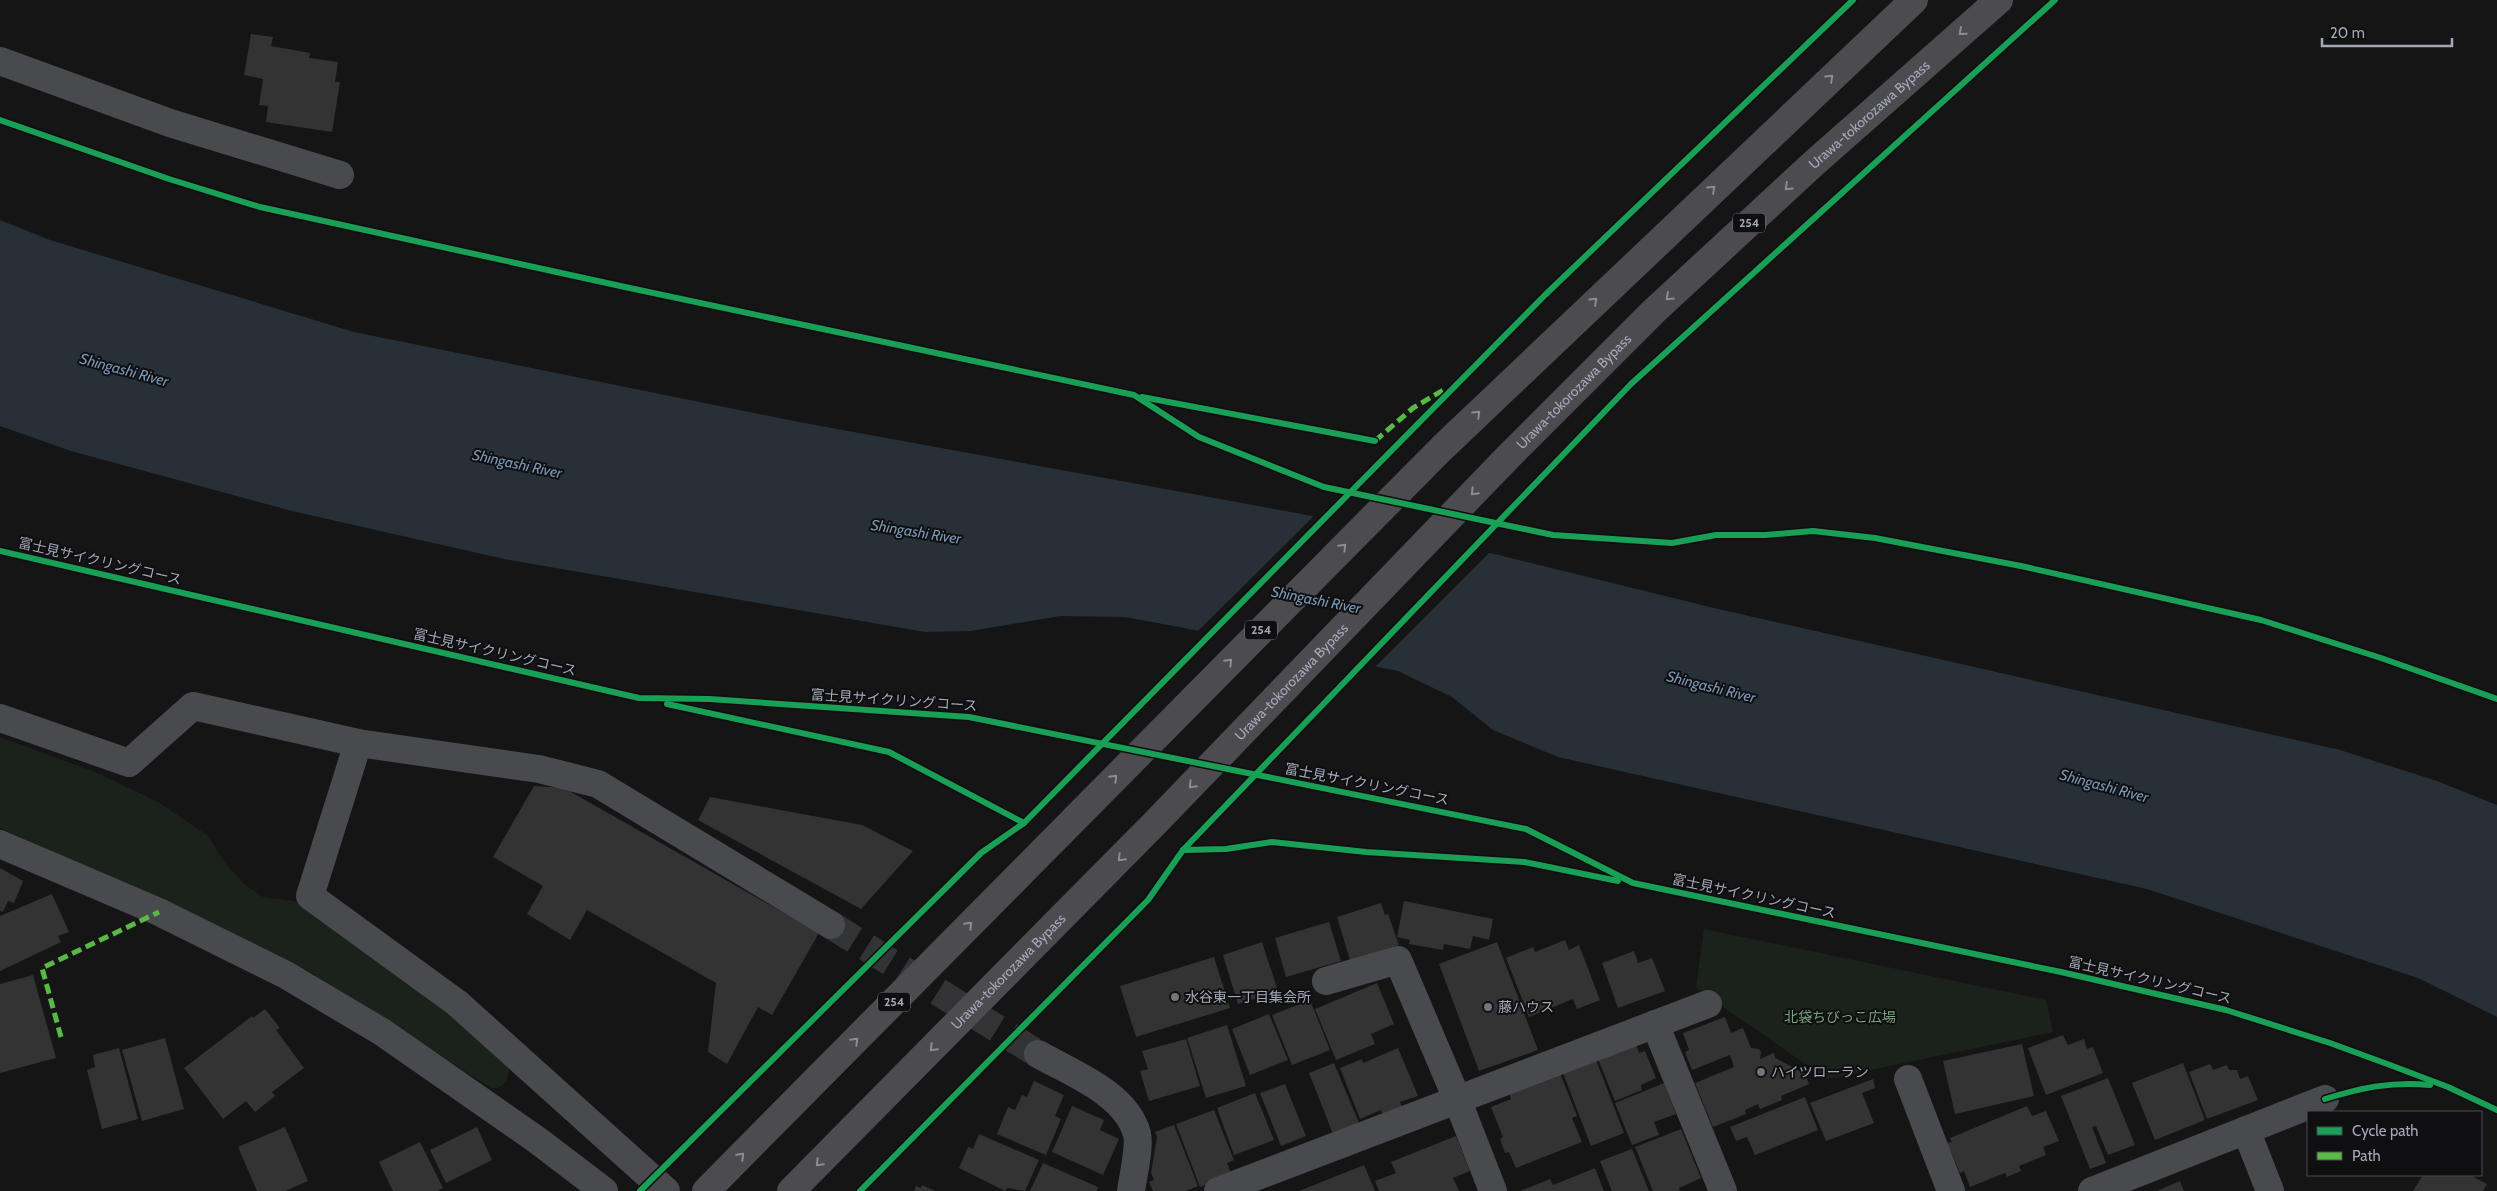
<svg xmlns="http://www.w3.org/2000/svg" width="2497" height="1191" viewBox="0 0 2497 1191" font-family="Cabin,'Noto Sans JP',sans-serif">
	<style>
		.green { fill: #1b221c }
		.water { fill: #272f37 }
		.pier { fill: #151515 }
		.building { fill: #333334 }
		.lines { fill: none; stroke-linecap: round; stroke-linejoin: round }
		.minor-tunnel { stroke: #323335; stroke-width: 28; stroke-dasharray: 28 14; stroke-linecap: butt }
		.minor { stroke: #484a4e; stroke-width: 28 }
		.highway { stroke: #4b4b50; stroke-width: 28 }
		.quiet { stroke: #58b947; stroke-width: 5; stroke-dasharray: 10 5; stroke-linecap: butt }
		.cycleway-casing { stroke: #0f0f11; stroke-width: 9 }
		.cycleway { stroke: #1a9f57; stroke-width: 6 }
		.oneway { stroke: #898d98 }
		.poi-dot { fill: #72757e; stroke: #0f0f11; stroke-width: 2 }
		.labels { text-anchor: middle; stroke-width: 4; stroke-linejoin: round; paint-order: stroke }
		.shield { fill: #0f0f11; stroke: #777b85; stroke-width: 1 }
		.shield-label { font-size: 12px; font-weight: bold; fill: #a4a9b7 }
		.street-label { font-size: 14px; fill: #a4a9b7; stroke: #0f0f11 }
		.poi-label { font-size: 14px; fill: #a4a9b7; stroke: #0f0f11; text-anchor: start }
		.park-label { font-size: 14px; fill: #7aa37f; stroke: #0f0f11 }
		.water-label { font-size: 15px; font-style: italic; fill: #7996b4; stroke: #0f0f11 }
	</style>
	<rect width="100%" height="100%" fill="#151515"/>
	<g class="green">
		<polygon points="0,737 95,772 158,802 207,835 225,863 245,885 263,897 293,901 310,906 506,1057 509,1070 506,1082 498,1088 491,1088 310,972 220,927 0,828"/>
		<polygon points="1704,929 2046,1000 2053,1032 1827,1079 1696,988"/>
	</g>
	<polygon class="water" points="0,220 50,240 354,332 799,422 1302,514 1499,555 1714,608 2340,750 2437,781 2497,805 2497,1017 2418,978 2147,889 1558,757 1493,730 1452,697 1398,671 1184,628 1125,617 1060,616 971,631 925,632 504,559 292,511 71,451 0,426"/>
	<polygon class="pier" points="1316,514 1491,551 1373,669 1196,633"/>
	<g class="building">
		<polygon points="251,34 273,37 271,46 310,53 309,58 338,62 335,82 340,82 332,132 266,122 268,106 259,105 263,79 244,75"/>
		<polygon points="534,786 564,788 819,933 772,1015 758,1007 727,1064 708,1052 716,983 587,910 570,940 527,914 543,886 493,857"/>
		<polygon points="710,797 862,825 913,851 861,909 698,820"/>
		<polygon points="0,868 23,881 14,903 8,901 3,912 0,911"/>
		<polygon points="52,894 69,932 58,936 61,942 0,971 0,916"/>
		<polygon points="1404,901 1493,919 1489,940 1473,936 1470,949 1444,944 1443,950 1409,944 1410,940 1397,937"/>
		<polygon points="1381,903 1385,915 1388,914 1399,945 1350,960 1337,917"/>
		<polygon points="1329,922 1341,961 1286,977 1275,938"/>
		<polygon points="1565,940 1569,950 1579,945 1600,1000 1577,1009 1573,999 1529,1017 1506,958 1533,947 1535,952"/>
		<polygon points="1262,942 1278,991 1238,1004 1223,955"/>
		<polygon points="1497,942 1538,1050 1479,1071 1439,964"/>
		<polygon points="1634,951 1638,963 1652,958 1665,991 1618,1008 1602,963"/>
		<polygon points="1214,957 1230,1008 1136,1037 1120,986"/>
		<polygon points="33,975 56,1058 0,1073 0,984"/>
		<polygon points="1377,983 1394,1024 1371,1034 1375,1044 1336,1060 1315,1009"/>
		<polygon points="1310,1000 1330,1050 1292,1065 1272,1015"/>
		<polygon points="265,1009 280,1028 276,1030 304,1068 272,1092 275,1096 255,1112 246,1101 223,1119 184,1068 252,1016 253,1018"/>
		<polygon points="1269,1014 1288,1060 1250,1075 1232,1029"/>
		<polygon points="1725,1017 1731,1033 1743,1028 1751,1048 1759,1049 1761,1052 1760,1059 1774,1053 1775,1058 1805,1074 1809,1084 1781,1096 1782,1100 1760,1109 1758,1104 1745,1110 1746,1114 1713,1127 1695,1083 1734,1067 1730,1055 1692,1070 1685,1052 1689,1050 1683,1033"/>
		<polygon points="1227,1025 1246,1086 1206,1098 1187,1038"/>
		<polygon points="2063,1035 2068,1045 2084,1039 2087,1049 2093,1047 2103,1073 2046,1095 2028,1048"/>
		<polygon points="165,1038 184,1109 142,1121 122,1050"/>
		<polygon points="1186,1039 1200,1086 1149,1101 1140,1071 1148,1069 1142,1051"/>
		<polygon points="1636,1044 1639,1053 1645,1051 1656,1078 1641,1085 1642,1090 1615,1101 1598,1059"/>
		<polygon points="2022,1044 2034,1096 1955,1114 1943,1061"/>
		<polygon points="119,1048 138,1119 102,1129 87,1070 95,1067 93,1055"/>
		<polygon points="1398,1048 1418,1096 1400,1102 1402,1107 1383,1115 1381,1110 1360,1119 1340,1068 1362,1059 1363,1063"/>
		<polygon points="1596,1060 1624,1133 1591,1146 1563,1073"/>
		<polygon points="1334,1063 1359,1123 1333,1134 1309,1073"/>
		<polygon points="2183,1063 2205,1120 2155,1140 2132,1083"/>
		<polygon points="2210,1064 2213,1070 2227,1065 2229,1070 2237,1070 2240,1079 2248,1076 2258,1100 2207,1119 2189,1072"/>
		<polygon points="1560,1073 1577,1116 1572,1118 1582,1142 1516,1168 1509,1152 1505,1153 1500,1139 1503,1137 1491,1107 1511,1099 1509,1093"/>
		<polygon points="2108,1078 2135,1145 2108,1155 2096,1126 2092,1127 2106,1163 2090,1169 2061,1096"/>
		<polygon points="1873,1079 1875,1088 1862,1093 1874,1123 1826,1141 1810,1103"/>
		<polygon points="1034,1081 1064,1095 1055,1116 1061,1119 1046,1155 997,1134 1008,1107 1015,1110 1022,1095 1027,1097"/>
		<polygon points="1664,1083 1676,1114 1654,1122 1659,1135 1632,1145 1615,1103"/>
		<polygon points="1285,1084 1306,1136 1281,1146 1260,1093"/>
		<polygon points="1255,1093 1274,1140 1234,1155 1217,1108"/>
		<polygon points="1805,1097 1818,1130 1755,1155 1747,1137 1736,1141 1730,1127"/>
		<polygon points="1072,1106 1104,1120 1100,1130 1119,1139 1103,1175 1052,1152"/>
		<polygon points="2027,1106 2032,1116 2046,1111 2059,1141 2043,1147 2046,1155 2019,1166 2021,1171 2007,1177 2005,1173 1970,1187 1964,1171 1960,1173 1947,1143 1952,1142 1950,1138"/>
		<polygon points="1214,1110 1234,1160 1227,1163 1232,1175 1200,1187 1176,1124"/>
		<polygon points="1174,1125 1198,1186 1186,1191 1153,1191 1149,1182 1154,1180 1151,1173 1157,1137 1155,1132"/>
		<polygon points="285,1127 308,1181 285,1191 257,1191 238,1147"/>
		<polygon points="477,1127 492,1160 446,1183 430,1150"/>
		<polygon points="1681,1129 1701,1178 1679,1188 1680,1191 1653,1191 1635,1147"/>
		<polygon points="979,1134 1039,1160 1025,1191 1007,1188 1005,1191 959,1168 968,1147 973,1149"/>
		<polygon points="1456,1136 1470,1171 1453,1178 1459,1191 1379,1191 1375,1181 1396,1173 1391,1162"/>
		<polygon points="420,1142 443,1188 437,1191 393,1191 379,1162"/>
		<polygon points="1632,1149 1649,1191 1612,1191 1600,1161"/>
		<polygon points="1043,1163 1098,1187 1097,1191 1030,1191"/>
		<polygon points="1364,1165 1375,1191 1299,1191"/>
		<polygon points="1595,1168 1604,1191 1520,1191 1550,1179 1553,1185"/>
		<polygon points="2423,1175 2470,1175 2487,1184 2483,1191 2413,1191"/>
		<polygon points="2180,1181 2184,1191 2157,1191"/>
		<polygon points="922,1185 935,1191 914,1191 916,1186 921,1188"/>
	</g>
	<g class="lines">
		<polyline class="minor-tunnel" points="831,925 1038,1054"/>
		<g class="minor">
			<polyline points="0,61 170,123 340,175"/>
			<polyline points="0,718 129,763 193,706 358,743 539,769 598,784 831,925"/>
			<polyline points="358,743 310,896 457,1003 666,1191"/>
			<polyline points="0,844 159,912 286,975 382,1032 537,1140 604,1191"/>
			<polyline points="1326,981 1398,960 1457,1099 1493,1191"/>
			<polyline points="1655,1024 1723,1191"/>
			<path d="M1038,1054C1071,1073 1126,1093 1137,1134C1140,1147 1133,1177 1131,1191"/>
			<polyline points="1908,1079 1951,1191"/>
			<polyline points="2246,1130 2270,1191"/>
			<polyline points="1218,1191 1708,1004"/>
			<polyline points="2092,1191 2325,1099"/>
		</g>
		<g class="highway">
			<polyline points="706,1191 1442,448 1914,0"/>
			<path id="s1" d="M791,1191L1155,823L1508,457L1653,312L1813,164L1999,0"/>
		</g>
		<g class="quiet">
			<polyline points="1375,441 1413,408 1445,389"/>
			<polyline points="61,1037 42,968 159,912"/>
		</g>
		<g class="cycleway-casing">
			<g id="cycleway">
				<polyline points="0,120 169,179 260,207 625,287 1134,395 1199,437 1324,487 1553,535 1672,543 1716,535 1765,535 1813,531 1875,538 2021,566 2261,620 2381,658 2497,699"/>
				<polyline points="1142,397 1375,441"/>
				<polyline points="0,551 639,698 709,699 969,717 1526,829 1633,883 2061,972 2226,1010 2330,1043 2390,1065 2448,1087 2497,1110"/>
				<polyline points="667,704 889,752 1024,823"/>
				<polyline points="1183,850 1226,849 1272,842 1366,852 1524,862 1618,881"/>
				<path d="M2325,1099C2360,1088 2392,1081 2430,1085"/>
				<polyline points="640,1191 981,853 1024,823 1545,295 1853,0"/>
				<polyline points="860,1191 1148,900 1183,850 1631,384 2055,0"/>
			</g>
		</g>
		<use href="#cycleway" class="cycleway"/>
	</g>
	<defs><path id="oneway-chevron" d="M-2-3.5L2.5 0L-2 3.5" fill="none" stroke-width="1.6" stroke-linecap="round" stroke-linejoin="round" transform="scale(1.25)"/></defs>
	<g class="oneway">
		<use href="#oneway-chevron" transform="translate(1962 32) rotate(139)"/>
		<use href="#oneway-chevron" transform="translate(1830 78) rotate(-43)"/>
		<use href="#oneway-chevron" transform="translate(1788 187) rotate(137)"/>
		<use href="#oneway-chevron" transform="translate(1712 189) rotate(-43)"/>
		<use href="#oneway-chevron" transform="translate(1669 297) rotate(137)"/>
		<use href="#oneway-chevron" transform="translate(1594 301) rotate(-43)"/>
		<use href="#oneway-chevron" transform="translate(1477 414) rotate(-44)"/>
		<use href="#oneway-chevron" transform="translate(1474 492) rotate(134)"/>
		<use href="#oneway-chevron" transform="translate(1343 547) rotate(-45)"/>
		<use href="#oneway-chevron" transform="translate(1229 662) rotate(-45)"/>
		<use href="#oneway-chevron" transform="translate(1114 778) rotate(-45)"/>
		<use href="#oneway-chevron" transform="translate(1192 785) rotate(134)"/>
		<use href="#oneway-chevron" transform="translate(1121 858) rotate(135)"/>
		<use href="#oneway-chevron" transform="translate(969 925) rotate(-46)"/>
		<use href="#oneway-chevron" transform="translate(855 1041) rotate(-45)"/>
		<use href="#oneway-chevron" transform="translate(933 1048) rotate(135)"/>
		<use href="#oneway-chevron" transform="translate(741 1156) rotate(-45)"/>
		<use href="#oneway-chevron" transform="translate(819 1163) rotate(135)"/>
	</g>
	<g class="poi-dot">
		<circle cx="1175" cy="997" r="5"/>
		<circle cx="1488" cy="1007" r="5"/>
		<circle cx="1761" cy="1072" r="5"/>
	</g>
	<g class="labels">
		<g class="shield">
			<rect x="1733" y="213.5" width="32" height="19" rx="4"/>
			<rect x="1245" y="620.5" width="32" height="19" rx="4"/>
			<rect x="878" y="992.5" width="32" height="19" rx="4"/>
		</g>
		<g class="shield-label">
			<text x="1749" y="227">254</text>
			<text x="1261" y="634">254</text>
			<text x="894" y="1006">254</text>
		</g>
		<g class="street-label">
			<text dy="5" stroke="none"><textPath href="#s1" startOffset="1524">Urawa-tokorozawa Bypass</textPath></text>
			<text dy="5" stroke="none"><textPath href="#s1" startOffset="1119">Urawa-tokorozawa Bypass</textPath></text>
			<text transform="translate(100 561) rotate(13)" y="5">富士見サイクリングコース</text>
			<text transform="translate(495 652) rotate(13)" y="5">富士見サイクリングコース</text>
			<text dy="5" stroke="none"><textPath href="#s1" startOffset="714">Urawa-tokorozawa Bypass</textPath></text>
			<text transform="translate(894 700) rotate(4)" y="5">富士見サイクリングコース</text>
			<text transform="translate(1367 784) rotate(11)" y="5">富士見サイクリングコース</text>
			<text transform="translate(1754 896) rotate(12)" y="5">富士見サイクリングコース</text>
			<text dy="5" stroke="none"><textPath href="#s1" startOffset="309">Urawa-tokorozawa Bypass</textPath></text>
			<text transform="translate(2150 980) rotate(13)" y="5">富士見サイクリングコース</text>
		</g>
		<g class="poi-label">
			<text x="1185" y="1002">水谷東一丁目集会所</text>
			<text x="1498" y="1012">藤ハウス</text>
			<text x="1771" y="1077">ハイツローラン</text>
		</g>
		<g class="park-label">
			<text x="1840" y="1022">北袋ちびっこ広場</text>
		</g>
		<g class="water-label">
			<text transform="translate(124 370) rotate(15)" y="5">Shingashi River</text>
			<text transform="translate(517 464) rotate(12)" y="5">Shingashi River</text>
			<text transform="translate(916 532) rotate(9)" y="5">Shingashi River</text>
			<text transform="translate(1316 600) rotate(11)" y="5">Shingashi River</text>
			<text transform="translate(1711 687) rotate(14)" y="5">Shingashi River</text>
			<text transform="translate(2104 786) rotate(15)" y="5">Shingashi River</text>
		</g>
	</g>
	<rect x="2307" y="1111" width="175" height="65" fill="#0f0f11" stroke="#4b4d53"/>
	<rect x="2317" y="1127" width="25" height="8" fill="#1a9f57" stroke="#4b4d53"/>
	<text x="2352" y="1136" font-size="15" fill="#a4a9b7">Cycle path</text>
	<rect x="2317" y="1152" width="25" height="8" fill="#58b947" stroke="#4b4d53"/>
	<text x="2352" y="1161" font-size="15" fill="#a4a9b7">Path</text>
	<path d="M2322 38v8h130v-8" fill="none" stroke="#a4a9b7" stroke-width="2.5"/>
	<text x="2330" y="38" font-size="15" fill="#a4a9b7" stroke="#0f0f11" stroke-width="4" paint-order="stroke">20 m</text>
</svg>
